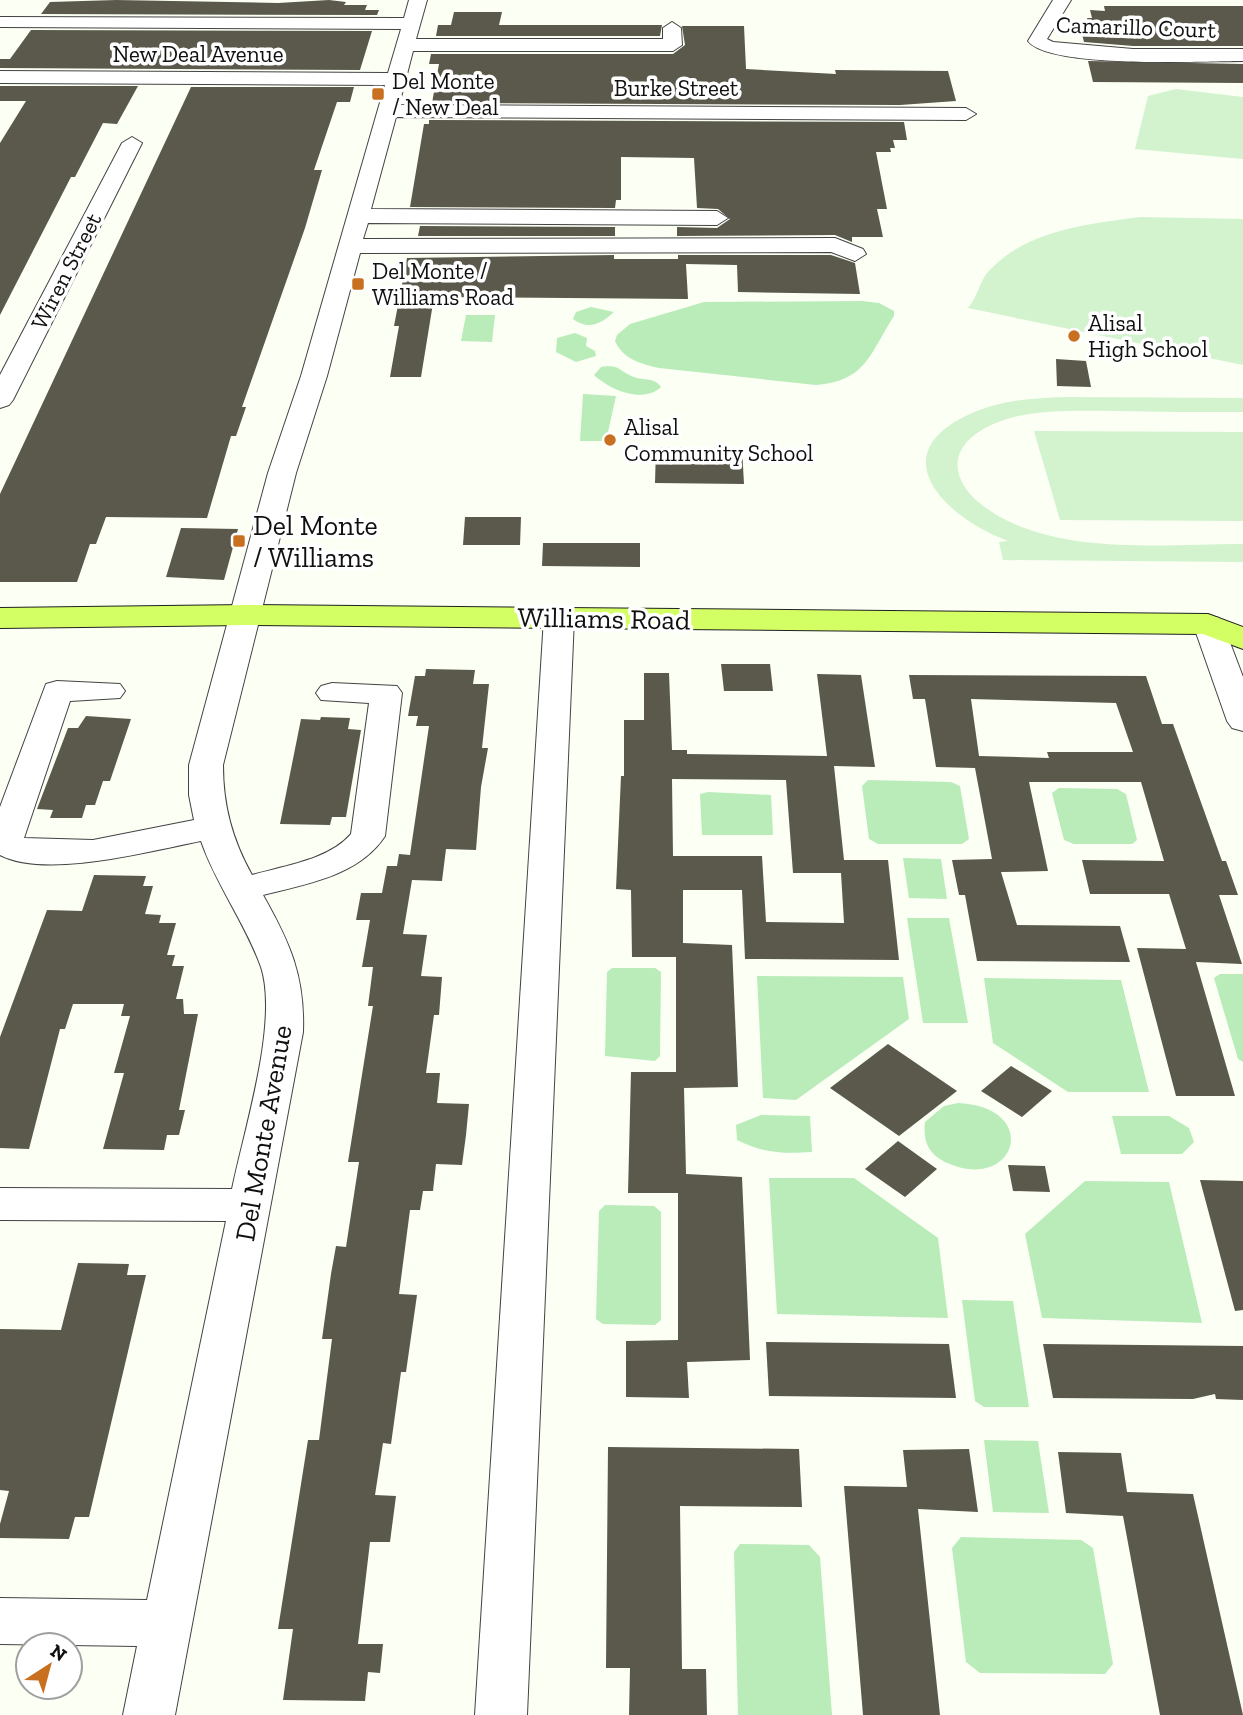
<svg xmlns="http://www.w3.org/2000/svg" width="1243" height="1715" viewBox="0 0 1243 1715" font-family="'Zilla Slab',serif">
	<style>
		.green { fill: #baecba }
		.pitch { fill: #d2f3cd }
		.building { fill: #5a594c; fill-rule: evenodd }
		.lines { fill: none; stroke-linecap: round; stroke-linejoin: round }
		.minor-casing { stroke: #434343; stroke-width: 2 }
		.major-casing { stroke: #212121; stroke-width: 2 }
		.minor { fill: #fff; fill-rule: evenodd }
		.major { fill: #d3fe64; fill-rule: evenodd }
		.poi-dot { fill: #c97020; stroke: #fff; stroke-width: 2.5 }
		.labels { text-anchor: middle; stroke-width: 7; stroke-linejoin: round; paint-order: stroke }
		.far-street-label { font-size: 23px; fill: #101010; stroke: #fff }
		.far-poi-label { font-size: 23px; fill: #101010; stroke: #fff; text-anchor: start }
		.poi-label { font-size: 28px; fill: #101010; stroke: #fff; text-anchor: start }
		.street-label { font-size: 28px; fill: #101010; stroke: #fff }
	</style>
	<rect width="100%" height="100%" fill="#fbfff4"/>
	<g class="green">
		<path d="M862,301L879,303L894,311V316C869,355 866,381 816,385L659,368C641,364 623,359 615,341L617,335L630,324L704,302Z"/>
		<path d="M591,307L614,312C602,323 589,331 573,319L576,312Z"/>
		<polygon points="466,315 495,315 492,342 461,341"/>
		<polygon points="575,333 587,338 586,346 595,351 596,356 576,362 556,352 557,338"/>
		<path d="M601,367C621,364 619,372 634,377C645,381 654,377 661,387C643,404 610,390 594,375Z"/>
		<polygon points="583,394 616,396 606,441 580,441"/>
		<polygon points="868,780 951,782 960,786 969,839 962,844 878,844 869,839 862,786"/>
		<polygon points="1059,788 1117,789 1126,794 1137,840 1132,844 1074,844 1064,840 1052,793"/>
		<polygon points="708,792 771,795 773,835 702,835 700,794"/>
		<polygon points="903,858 941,859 947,899 909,898"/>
		<polygon points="907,918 949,918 968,1023 923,1023"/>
		<polygon points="612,968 655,968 661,972 660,1056 655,1061 605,1056 607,972"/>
		<polygon points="1220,974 1243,974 1243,1062 1238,1059 1214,978"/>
		<polygon points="757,976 903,977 909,1019 796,1100 763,1098"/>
		<polygon points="984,978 1121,980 1149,1092 1068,1092 993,1043"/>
		<path d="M958,1103C1043,1107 1016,1195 945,1162C927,1153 923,1140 925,1122L944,1106Z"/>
		<path d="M761,1115L810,1116L812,1152C783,1154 763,1153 737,1140L736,1125Z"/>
		<polygon points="1169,1116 1189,1128 1194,1142 1182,1154 1121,1154 1112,1116"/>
		<polygon points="769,1178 854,1178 938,1238 948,1318 777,1314"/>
		<polygon points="1085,1181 1169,1182 1202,1323 1042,1318 1025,1234"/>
		<polygon points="605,1205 654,1206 661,1212 661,1320 655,1325 603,1324 596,1319 599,1211"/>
		<polygon points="962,1300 1013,1301 1029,1407 984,1407 975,1401"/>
		<polygon points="984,1440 1038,1441 1049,1513 993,1512"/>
		<polygon points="961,1537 1081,1540 1093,1548 1113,1664 1105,1674 980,1673 966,1662 952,1548"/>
		<polygon points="740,1544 809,1545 820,1557 832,1715 738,1715 734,1552"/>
	</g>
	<g class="pitch">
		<polygon points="1176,89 1243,97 1243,159 1135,149 1148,96"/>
		<path d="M1140,217L1243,219V365L968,308C978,297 979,281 989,271C1026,230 1089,224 1140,217Z"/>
		<path d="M1065,397L1243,398V412C1201,412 1158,412 1116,411C1080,411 1044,409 1010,418C990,424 963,436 958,459C955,475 965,490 976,500C1042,558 1161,544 1243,544V562L1003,560L999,542L1008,541C948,519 879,455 970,414C1000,400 1033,398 1065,397Z"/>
		<polygon points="1034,431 1243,432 1243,521 1060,520"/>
	</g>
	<g class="building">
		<polygon points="116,0 278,3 329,0 346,2 344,5 367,5 365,10 379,10 377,15 41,14 50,2"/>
		<polygon points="1104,6 1243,6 1243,46 1133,46 1084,42 1081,30 1091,30 1087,18 1092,18 1090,10 1105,11"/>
		<polygon points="454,12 502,12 499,25 662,25 660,36 436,36 438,25 451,25"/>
		<polygon points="682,26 744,26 746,69 836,74 835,70 948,71 956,101 900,105 432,103 439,64 429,64 431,54 673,54 685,45"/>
		<polygon points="31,30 372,31 360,70 0,68 0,59 10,59"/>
		<polygon points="1088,61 1243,64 1243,83 1093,82"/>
		<polygon points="0,86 138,86 117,124 103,123 75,177 71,177 0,315 0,143 26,101 0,101"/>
		<polygon points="191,87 354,87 350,102 337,102 314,170 322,170 305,228 242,407 246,407 236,436 231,436 207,518 106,517 96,544 90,544 77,582 0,582 0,494"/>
		<polygon points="429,120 904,122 907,140 893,140 895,148 890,148 891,152 876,152 887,209 877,209 883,237 852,237 852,242 835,235 677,236 677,227 717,228 730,219 718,209 697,208 694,158 621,157 621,200 616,200 615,208 410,207 424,124 429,124"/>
		<polygon points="420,226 615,227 615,236 418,236"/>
		<polygon points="614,255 614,259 678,259 678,255 831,255 855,263 860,294 738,292 737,265 686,264 688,299 434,297 421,377 390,377 399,326 394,326 407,258"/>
		<polygon points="1056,359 1086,361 1091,387 1057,386"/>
		<polygon points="656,447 742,448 744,484 655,483"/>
		<polygon points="465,517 521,517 520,545 463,545"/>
		<polygon points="181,528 238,529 224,580 166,577"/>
		<polygon points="543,543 640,543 640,567 542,566"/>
		<polygon points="721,664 770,664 773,691 724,691"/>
		<polygon points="426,669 475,670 473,684 489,684 482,748 488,748 481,787 476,850 446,849 442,881 412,880 403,934 427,935 421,976 442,977 439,1015 434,1015 426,1073 440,1073 437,1103 469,1104 466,1135 462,1165 436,1164 433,1191 423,1191 420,1210 410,1210 399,1294 417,1295 406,1372 401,1372 391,1444 383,1443 375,1495 396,1496 390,1542 370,1542 358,1644 383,1644 380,1673 368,1672 365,1701 283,1700 293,1629 278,1629 308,1440 319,1440 332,1339 322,1339 331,1274 336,1246 346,1247 359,1162 348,1162 373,1006 368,1006 373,967 362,967 370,920 356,920 361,893 382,893 387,866 397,866 399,854 410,855 429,726 416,726 418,716 408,716 415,676 425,676"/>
		<path d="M644,673H669L672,750H687V754L827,756L817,674L861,675L875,767L834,766L844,860H888L899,960L745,959L742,890H683V943L732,945L738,1087L684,1088L686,1174L742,1177L750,1360L687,1362L689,1398L626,1397V1341L678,1340V1193H628L631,1072H676V957H632L631,890L616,889L621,776H624V720H644ZM672,779L786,780L793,873H841L844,923L766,922L762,856H673Z"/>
		<path d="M909,675L1146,676L1162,724H1173L1222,861H1226L1238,895H1219L1242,964L1196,962L1235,1096H1176L1137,948L1186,949L1169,894H1090L1082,860L1164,861L1141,782H1029L1048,871L1001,872L1017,925L1120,926L1130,962L977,961L965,895H959L952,860L992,859L975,768L936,767L925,699H913ZM971,699L1116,703L1133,752H1047L1049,758L979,756Z"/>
		<polygon points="86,716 131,719 110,781 103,781 95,805 86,805 82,818 50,818 53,810 37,809 68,728 78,728"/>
		<polygon points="321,717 350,718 348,729 361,730 346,817 332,817 330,825 280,824 301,719 320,720"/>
		<polygon points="94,875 146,876 143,886 153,886 145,914 161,915 159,923 176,923 167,955 175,955 172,966 184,966 176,999 183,999 184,1014 198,1014 179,1110 185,1110 179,1135 167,1135 164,1150 103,1149 124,1073 114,1073 130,1016 121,1016 124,1004 73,1004 65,1029 60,1029 29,1149 0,1148 0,1037 47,910 82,911"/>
		<polygon points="888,1044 957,1091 899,1136 830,1088"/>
		<polygon points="1011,1066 1052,1091 1022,1117 981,1091"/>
		<polygon points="898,1141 937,1169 905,1197 865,1169"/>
		<polygon points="1008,1165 1045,1166 1050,1192 1013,1191"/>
		<polygon points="1200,1180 1243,1181 1243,1310 1235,1311"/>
		<polygon points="78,1263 129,1264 127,1275 146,1275 89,1517 75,1517 69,1539 0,1538 0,1524 9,1491 0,1490 0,1329 61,1330"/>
		<polygon points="766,1342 949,1344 956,1398 769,1396"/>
		<polygon points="1043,1344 1243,1346 1243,1400 1216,1399 1215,1394 1193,1399 1053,1398"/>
		<polygon points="608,1447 799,1449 802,1507 680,1506 682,1669 706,1669 707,1715 629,1715 630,1668 606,1668"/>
		<polygon points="969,1449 978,1512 918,1509 940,1715 863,1715 844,1486 907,1487 903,1450"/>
		<polygon points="1058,1452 1121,1453 1127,1492 1193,1494 1243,1715 1160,1715 1123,1516 1066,1513"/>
	</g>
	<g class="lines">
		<g class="minor-casing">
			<g id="minor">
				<path d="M409,0H427L416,39H663V28L672,22L681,28L682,45L673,51H413L399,105L966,108L976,114L966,120L396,117L371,209L717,211L728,218L717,225L368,223L363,239L835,238L863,249L866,254L855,261L831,252L360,253L327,376L296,473L223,765C223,805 232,839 252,875C283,866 329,860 351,834L369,703L321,700L316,693L321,686L332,683L397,686L402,693L385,836C359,876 306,884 263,895C290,943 305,976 303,1032L175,1715H123L137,1646L0,1644V1598L147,1600L226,1221L0,1220V1188L232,1189C244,1130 279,1022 261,967C245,922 216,885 201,841C150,851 46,879 0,855V807L46,684L57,681L120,684L125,691L120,698L70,701L24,838L93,840L194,820L189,795V765L268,473L301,376L385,85L0,83V71L388,73L401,29L0,27V17L404,18Z"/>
				<path d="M1053,0H1071L1047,39L1053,42L1133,49H1243V61C1204,61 1049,69 1028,41Z"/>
				<polygon points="132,137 142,143 13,400 9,405 0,408 0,375 122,143"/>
				<polygon points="559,609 570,612 574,618 527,1715 475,1715 544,618 548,612"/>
				<polygon points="1208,615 1219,618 1223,624 1243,677 1243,731 1232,728 1227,721 1193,624 1197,618"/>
			</g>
		</g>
		<g class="major-casing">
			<polygon id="major" points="246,605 1208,614 1243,627 1243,649 1203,634 246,625 0,628 0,608"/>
		</g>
		<use href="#minor" class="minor"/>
		<use href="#major" class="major"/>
	</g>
	<g class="poi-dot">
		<rect x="371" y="87" width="14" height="14" rx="3.5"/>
		<rect x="351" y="277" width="14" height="14" rx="3.5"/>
		<circle cx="1074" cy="336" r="7"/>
		<circle cx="610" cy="440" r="7"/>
		<rect x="232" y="534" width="14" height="14" rx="3.5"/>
	</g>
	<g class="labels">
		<g class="far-street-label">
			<text transform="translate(1136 27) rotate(2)" y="8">Camarillo Court</text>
			<text x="198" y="62">New Deal Avenue</text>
			<text x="676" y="96">Burke Street</text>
			<text transform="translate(66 271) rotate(-63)" y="8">Wiren Street</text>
		</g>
		<g class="far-poi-label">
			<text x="392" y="89">Del Monte<tspan x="392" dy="26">/ New Deal</tspan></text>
			<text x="372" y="279">Del Monte /<tspan x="372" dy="26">Williams Road</tspan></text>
			<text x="1088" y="331">Alisal<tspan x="1088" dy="26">High School</tspan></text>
			<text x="624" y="435">Alisal<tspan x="624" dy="26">Community School</tspan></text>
		</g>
		<g class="poi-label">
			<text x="253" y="535">Del Monte<tspan x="253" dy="32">/ Williams</tspan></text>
		</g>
		<g class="street-label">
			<text transform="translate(604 618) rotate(1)" y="10">Williams Road</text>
			<text transform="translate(263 1133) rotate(-80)" y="10">Del Monte Avenue</text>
		</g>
	</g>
	<g transform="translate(49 1666) rotate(36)"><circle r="33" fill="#ffffff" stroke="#9f9f9f" stroke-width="2"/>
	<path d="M0-5L12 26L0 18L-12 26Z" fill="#c97020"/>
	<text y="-10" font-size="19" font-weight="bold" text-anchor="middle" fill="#101010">N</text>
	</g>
</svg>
